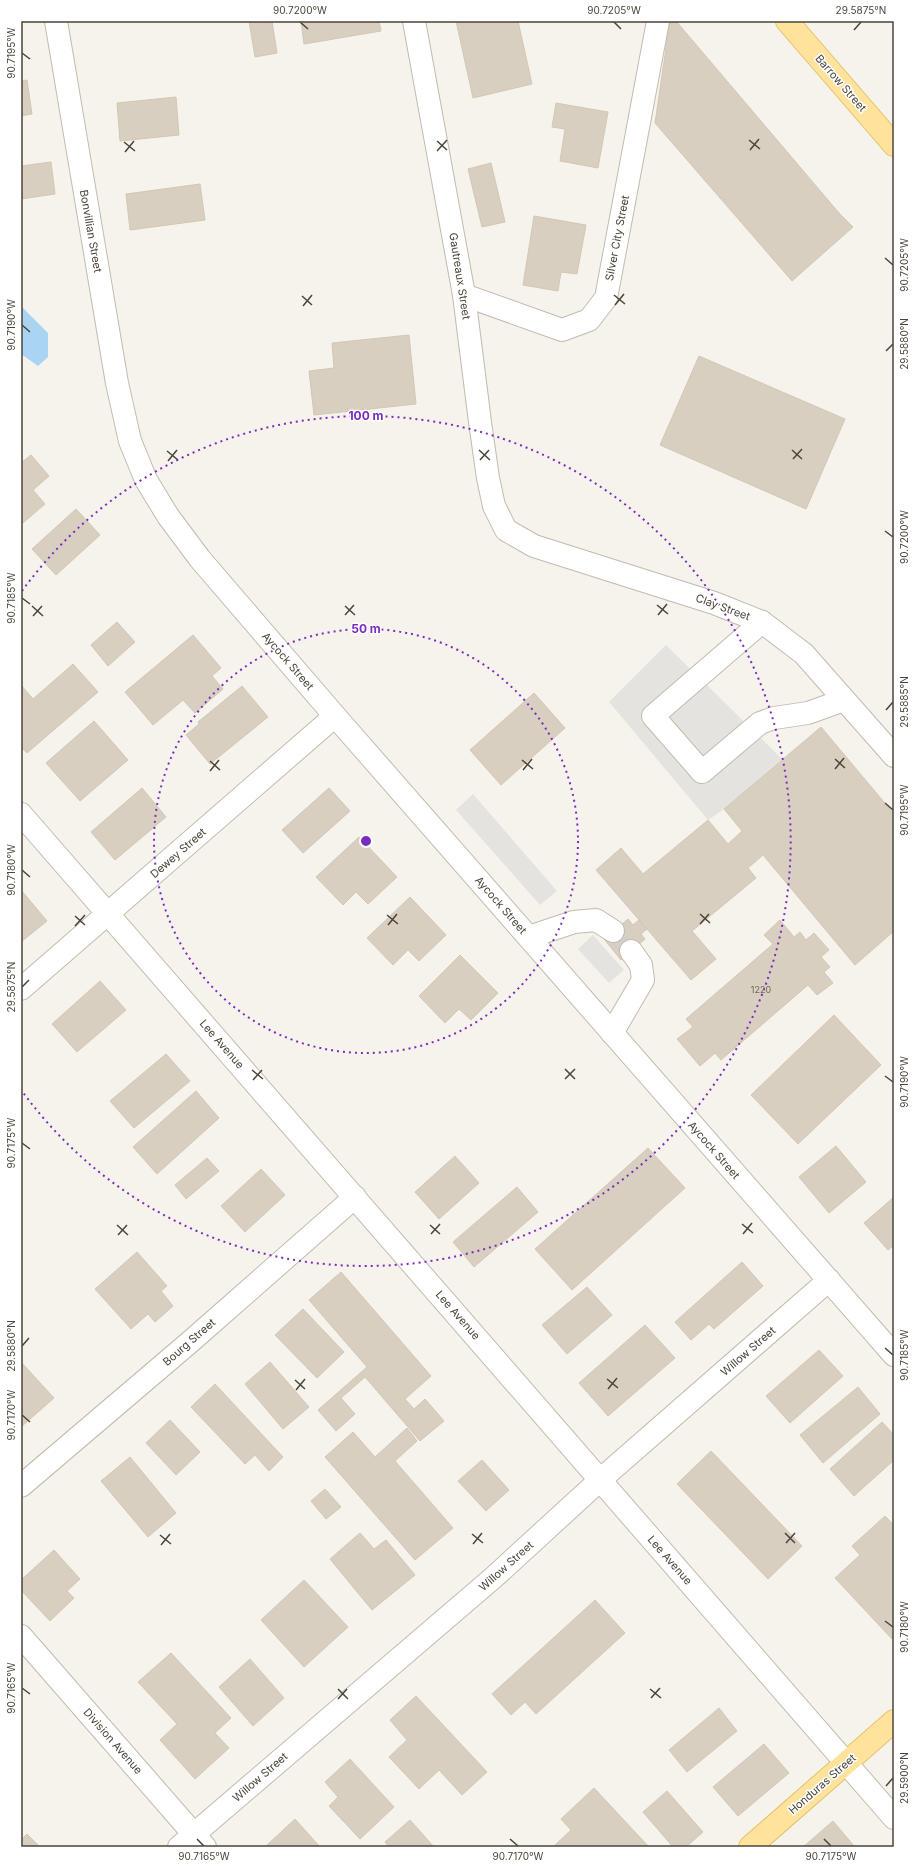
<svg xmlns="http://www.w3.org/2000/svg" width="915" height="1868" viewBox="0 0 915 1868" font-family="Inter,sans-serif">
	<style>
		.parking { fill: #e5e3e0 }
		.water { fill: #a9d4f2 }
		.building { fill: #d8cfc1; stroke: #d3c7b4 }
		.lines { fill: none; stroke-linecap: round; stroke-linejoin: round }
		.minor-tunnel { stroke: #d4d0c8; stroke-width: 22; stroke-dasharray: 22 11; stroke-linecap: butt }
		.minor-casing { stroke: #c2bbae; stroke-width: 24 }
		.major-casing { stroke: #e6c16a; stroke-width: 24 }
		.minor { stroke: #fff; stroke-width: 22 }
		.major { stroke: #ffe39c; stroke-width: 22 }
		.ticks { fill: none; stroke: #4b4439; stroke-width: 1.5 }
		.ring { fill: none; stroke: #7b2cbf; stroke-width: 2; stroke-dasharray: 2 4 }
		.labels { text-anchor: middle; stroke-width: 3; stroke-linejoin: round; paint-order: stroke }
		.number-label { font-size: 9px; fill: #6e675b }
		.street-label { font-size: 11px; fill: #4b4439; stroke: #fff }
		.centre { fill: #7b2cbf; stroke: #fff; stroke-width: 2 }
		.ring-label { font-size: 12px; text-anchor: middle; font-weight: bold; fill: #7b2cbf; stroke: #fff; stroke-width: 3; stroke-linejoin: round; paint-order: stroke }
		.neatline { fill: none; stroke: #4b4439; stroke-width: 1.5 }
		.ticks-label { font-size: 10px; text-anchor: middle; fill: #4b4439 }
	</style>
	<rect width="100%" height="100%" fill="#f6f3ec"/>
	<g class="parking">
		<polygon points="666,645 782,759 724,809 708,820 609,702"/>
		<polygon points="473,794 557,891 540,905 456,810"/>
		<polygon points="593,935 624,970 609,983 578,949"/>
	</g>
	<polygon class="water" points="21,306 48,333 48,357 38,366 21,354"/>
	<g class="building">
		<polygon points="249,21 272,21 277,53 255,57"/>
		<polygon points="301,21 379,21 381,31 304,44"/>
		<polygon points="456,21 518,21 532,84 473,98"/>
		<polygon points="670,21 676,21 839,213 853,227 792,281 655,123"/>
		<polygon points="27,80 32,114 21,116 21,81"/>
		<polygon points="176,97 179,135 120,141 117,103"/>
		<polygon points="556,103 608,112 598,168 560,161 565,129 552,127"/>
		<polygon points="51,162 55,194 21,199 21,166"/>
		<polygon points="491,163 505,222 482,227 468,169"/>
		<polygon points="200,184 205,220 130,230 126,194"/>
		<polygon points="534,216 586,225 577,274 561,272 558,291 523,285"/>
		<polygon points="409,335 416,404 314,415 309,371 334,368 332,343"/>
		<polygon points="699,356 845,419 806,509 660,445"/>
		<polygon points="31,455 49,476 33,490 45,504 23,523 21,521 21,463"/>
		<polygon points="76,509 100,535 56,575 32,549"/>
		<polygon points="117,622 135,642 108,666 91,645"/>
		<polygon points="193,635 221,668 212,676 223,689 195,713 183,700 153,725 125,692"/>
		<polygon points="73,664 98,692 27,753 21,747 21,685 33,699"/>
		<polygon points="242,686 268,717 210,764 186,735 199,724 198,722"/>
		<polygon points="534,693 565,728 501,785 470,750"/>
		<polygon points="94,721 128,760 80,801 46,763"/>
		<polygon points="821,727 894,814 894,931 855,965 763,855 748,868 756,878 692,931 716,959 691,980 596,870 621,848 643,874 708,820 728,844 742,831 724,809"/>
		<polygon points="142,788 166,817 115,860 91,832"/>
		<polygon points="329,788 350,811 303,853 282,830"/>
		<polygon points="359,837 397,877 368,904 356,892 343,905 316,877"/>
		<polygon points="21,890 47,921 21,942"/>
		<polygon points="410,897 446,935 419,961 408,950 393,965 367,938"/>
		<polygon points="628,919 633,925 639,920 647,929 641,934 645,939 621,960 604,939"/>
		<polygon points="780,920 794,937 800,932 806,940 814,933 829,950 821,957 830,967 824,972 833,983 817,995 808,985 721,1060 715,1053 700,1066 677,1039 693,1027 686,1019 773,944 764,935"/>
		<polygon points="460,955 498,993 471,1020 459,1009 445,1023 419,996"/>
		<polygon points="100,981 126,1010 77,1052 52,1024"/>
		<polygon points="834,1015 881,1065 798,1144 751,1095"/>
		<polygon points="166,1054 190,1081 134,1128 110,1101"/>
		<polygon points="196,1091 219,1118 157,1174 133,1147"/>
		<polygon points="836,1146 866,1182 829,1213 799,1177"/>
		<polygon points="648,1148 685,1188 572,1290 535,1249"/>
		<polygon points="455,1156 479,1183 439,1219 415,1192"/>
		<polygon points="207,1158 219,1171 186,1199 175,1185"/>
		<polygon points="261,1169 285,1195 245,1232 221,1206"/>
		<polygon points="517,1187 538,1212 474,1267 453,1242"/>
		<polygon points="894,1197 894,1245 888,1250 864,1223"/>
		<polygon points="137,1252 167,1286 161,1291 173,1306 155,1322 148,1314 131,1329 95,1289"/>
		<polygon points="742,1262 763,1286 714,1329 709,1324 691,1340 675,1322"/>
		<polygon points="341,1272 431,1376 405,1399 414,1409 425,1399 444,1421 420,1441 365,1377 341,1398 355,1414 336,1431 318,1410 367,1367 309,1300"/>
		<polygon points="587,1287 612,1315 567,1354 542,1325"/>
		<polygon points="303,1309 344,1352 317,1378 275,1335"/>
		<polygon points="645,1325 675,1358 608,1416 579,1383"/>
		<polygon points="819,1350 843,1376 790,1423 766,1396"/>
		<polygon points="21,1362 54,1398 21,1427"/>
		<polygon points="270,1362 309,1407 283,1429 245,1384"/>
		<polygon points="215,1384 283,1457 269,1471 255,1455 245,1464 191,1407"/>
		<polygon points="858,1387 880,1414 823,1463 800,1435"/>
		<polygon points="170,1420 200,1452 176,1475 146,1443"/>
		<polygon points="882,1422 894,1435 894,1460 854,1496 830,1469"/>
		<polygon points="407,1428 417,1441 395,1461 453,1528 415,1560 325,1457 353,1432 375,1457"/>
		<polygon points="711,1451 802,1546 768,1579 677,1484"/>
		<polygon points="130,1457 176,1513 148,1537 101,1481"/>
		<polygon points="482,1460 509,1490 486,1511 458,1481"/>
		<polygon points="325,1489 341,1507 326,1519 311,1501"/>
		<polygon points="885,1516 894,1525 894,1637 892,1639 835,1578 860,1555 852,1546"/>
		<polygon points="360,1533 374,1549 386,1540 415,1575 372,1610 330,1559"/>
		<polygon points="54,1550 80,1579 67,1591 74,1598 50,1621 21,1590 21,1580"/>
		<polygon points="304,1580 348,1627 304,1667 261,1620"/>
		<polygon points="595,1600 625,1633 536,1714 525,1702 511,1715 492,1694"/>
		<polygon points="171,1653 231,1718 215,1733 229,1748 195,1779 160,1740 177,1724 138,1682"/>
		<polygon points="250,1659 284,1698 253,1726 219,1687"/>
		<polygon points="416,1696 487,1772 462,1795 439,1770 419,1789 389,1757 407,1740 390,1720"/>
		<polygon points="719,1708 737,1731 687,1772 669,1750"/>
		<polygon points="764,1744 789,1773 738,1816 713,1787"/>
		<polygon points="350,1759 394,1807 360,1839 329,1806 338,1797 325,1782"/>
		<polygon points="594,1788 649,1847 553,1847 571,1830 561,1819"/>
		<polygon points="667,1791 703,1832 686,1847 673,1847 643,1812"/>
		<polygon points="295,1819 320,1847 267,1847 266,1846"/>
		<polygon points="410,1820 434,1847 389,1847 385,1842"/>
		<polygon points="833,1821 854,1846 803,1847"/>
		<polygon points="27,1834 40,1847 21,1847 21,1840"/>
	</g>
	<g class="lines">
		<polyline class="minor-tunnel" points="613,931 631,951"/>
		<g class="minor-casing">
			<g id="minor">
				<polyline points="56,21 117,383 130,441 146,480 168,516 200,559 335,716 894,1355"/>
				<polyline points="414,21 464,295 480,422 488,478 494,506 506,530 534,546 714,603 762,622 804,654 894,756"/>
				<polyline points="464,295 562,330 589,320 606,298 658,21"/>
				<polyline points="762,622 653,716 702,772 760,723 774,718 808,713 844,700"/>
				<polyline points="21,814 894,1818"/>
				<polyline points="529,937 574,922 596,920 613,931"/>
				<polyline points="21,989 335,716"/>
				<polyline points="612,1033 643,980 641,965 631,951"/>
				<polyline points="21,1486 190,1342 355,1197"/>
				<polyline points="21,1636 205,1847"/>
				<polyline points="179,1847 493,1578 600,1480 829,1280"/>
			</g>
		</g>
		<g class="major-casing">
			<g id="major">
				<polyline points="787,21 894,145"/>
				<polyline points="750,1847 894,1721"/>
			</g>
		</g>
		<use href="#minor" class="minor"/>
		<use href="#major" class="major"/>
	</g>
	<path class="ticks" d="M300,22L308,29M614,22L621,29M854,30L861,22M22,53L30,59M749,140L760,149M437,141L447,150M124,142L135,151M750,150L759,139M437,151L447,140M125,152L134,141M885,258L893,265M614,295L625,304M302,296L312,305M615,305L624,294M303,306L312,295M22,325L30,332M886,351L893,344M479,450L490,460M792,450L802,459M167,451L178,460M793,459L802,449M480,460L489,450M168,461L177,450M885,531L893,537M22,598L30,604M657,605L668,614M32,606L43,616M345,606L355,615M345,615L354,605M658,615L667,604M33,616L42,606M886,710L893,702M835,759L845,768M522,760L533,769M210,761L220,770M835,769L844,758M523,770L532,759M210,771L219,760M885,803L893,810M22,870L30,877M700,914L710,923M387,915L398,924M75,916L85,925M700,924L709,914M388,925L397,914M75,926L85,915M22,987L29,980M565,1069L575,1079M252,1070L263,1079M885,1076L893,1082M565,1079L575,1069M253,1080L262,1070M22,1143L30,1149M742,1224L753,1233M117,1225L128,1235M430,1225L440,1234M431,1234L440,1224M743,1234L752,1223M118,1235L127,1225M22,1346L29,1338M885,1348L893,1355M607,1379L618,1388M295,1380L305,1389M608,1389L617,1378M296,1390L305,1379M22,1415L30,1422M785,1533L795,1543M472,1534L483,1543M160,1535L171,1544M786,1543L795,1533M473,1544L482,1533M161,1545L170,1534M885,1621L893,1627M22,1688L30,1694M338,1689L348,1699M650,1689L661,1698M651,1698L660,1688M338,1699L347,1689M886,1786L893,1778M197,1839L204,1846M510,1839L518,1846M824,1839L831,1846"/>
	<g class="ring">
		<circle cx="366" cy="841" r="212"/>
		<path d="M22 591A425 425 0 1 1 22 1091"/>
	</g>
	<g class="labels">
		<g class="number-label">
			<text x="761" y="993">1220</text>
		</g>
		<g class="street-label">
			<text transform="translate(841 83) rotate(49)" y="4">Barrow Street</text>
			<text transform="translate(91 231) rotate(80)" y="4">Bonvillian Street</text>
			<text transform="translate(617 238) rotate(-79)" y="4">Silver City Street</text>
			<text transform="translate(460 276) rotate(81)" y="4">Gautreaux Street</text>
			<text transform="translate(723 607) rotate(20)" y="4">Clay Street</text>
			<text transform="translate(288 661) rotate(49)" y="4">Aycock Street</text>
			<text transform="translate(178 853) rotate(-41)" y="4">Dewey Street</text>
			<text transform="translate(501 905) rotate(49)" y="4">Aycock Street</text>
			<text transform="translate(222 1044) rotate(49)" y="4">Lee Avenue</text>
			<text transform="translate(714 1150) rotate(49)" y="4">Aycock Street</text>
			<text transform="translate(458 1315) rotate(49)" y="4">Lee Avenue</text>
			<text transform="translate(189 1342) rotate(-41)" y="4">Bourg Street</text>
			<text transform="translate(748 1351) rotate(-41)" y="4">Willow Street</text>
			<text transform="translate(670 1560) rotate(49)" y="4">Lee Avenue</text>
			<text transform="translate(506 1566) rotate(-42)" y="4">Willow Street</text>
			<text transform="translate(113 1741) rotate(49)" y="4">Division Avenue</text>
			<text transform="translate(260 1777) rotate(-41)" y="4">Willow Street</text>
			<text transform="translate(822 1784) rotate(-41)" y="4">Honduras Street</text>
		</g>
	</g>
	<circle cx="366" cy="841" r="6" class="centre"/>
	<g class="ring-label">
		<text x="366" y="420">100 m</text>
		<text x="366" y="633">50 m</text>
	</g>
	<rect width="915" height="1868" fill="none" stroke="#ffffff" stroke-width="44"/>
	<rect x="22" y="22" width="871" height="1824" class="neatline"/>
	<g class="ticks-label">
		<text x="300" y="14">90.7200°W</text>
		<text x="614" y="14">90.7205°W</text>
		<text x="861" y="14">29.5875°N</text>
		<text transform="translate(11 53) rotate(-90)" y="4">90.7195°W</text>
		<text transform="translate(904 265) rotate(-90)" y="4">90.7205°W</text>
		<text transform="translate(11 325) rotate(-90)" y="4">90.7190°W</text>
		<text transform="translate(904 344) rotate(-90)" y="4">29.5880°N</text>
		<text transform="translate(904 537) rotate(-90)" y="4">90.7200°W</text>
		<text transform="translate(11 598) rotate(-90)" y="4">90.7185°W</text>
		<text transform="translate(904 702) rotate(-90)" y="4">29.5885°N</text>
		<text transform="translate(904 810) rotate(-90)" y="4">90.7195°W</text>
		<text transform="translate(11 870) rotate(-90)" y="4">90.7180°W</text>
		<text transform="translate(11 987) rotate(-90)" y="4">29.5875°N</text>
		<text transform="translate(904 1082) rotate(-90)" y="4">90.7190°W</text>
		<text transform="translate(11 1143) rotate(-90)" y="4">90.7175°W</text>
		<text transform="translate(11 1346) rotate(-90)" y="4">29.5880°N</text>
		<text transform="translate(904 1355) rotate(-90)" y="4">90.7185°W</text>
		<text transform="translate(11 1415) rotate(-90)" y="4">90.7170°W</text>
		<text transform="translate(904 1627) rotate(-90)" y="4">90.7180°W</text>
		<text transform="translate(11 1688) rotate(-90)" y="4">90.7165°W</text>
		<text transform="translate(904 1778) rotate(-90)" y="4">29.5900°N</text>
		<text x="204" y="1860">90.7165°W</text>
		<text x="518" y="1860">90.7170°W</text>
		<text x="831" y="1860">90.7175°W</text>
	</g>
</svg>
